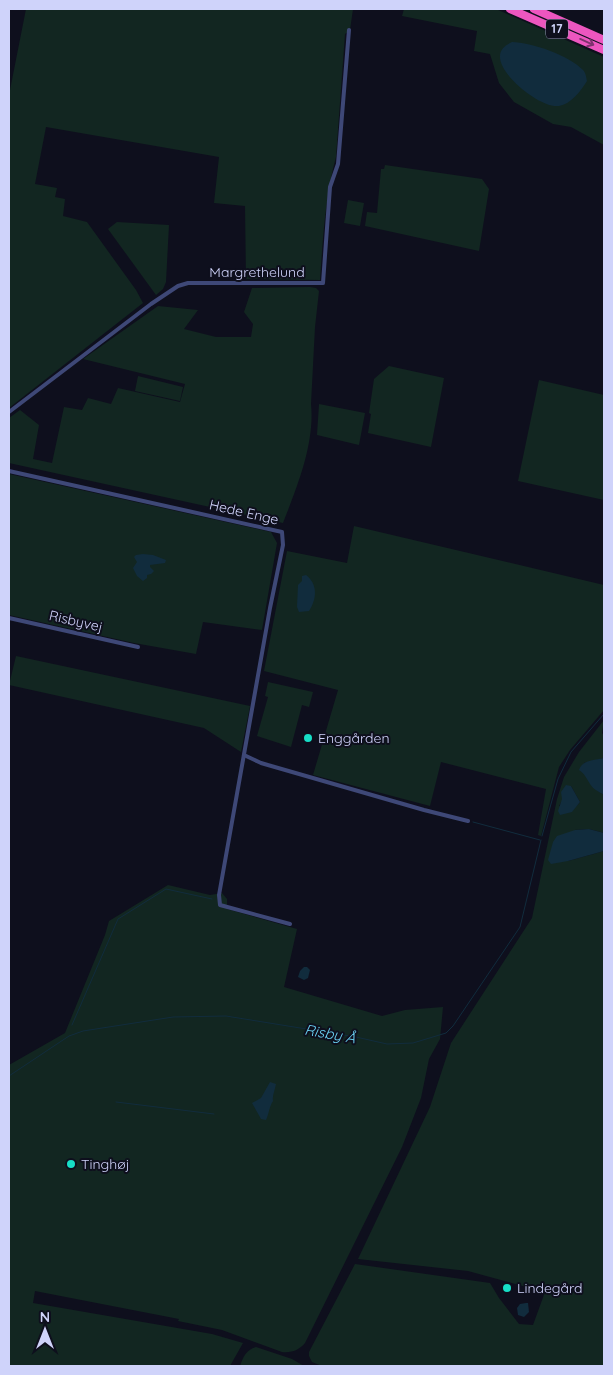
<svg xmlns="http://www.w3.org/2000/svg" width="613" height="1375" viewBox="0 0 613 1375" font-family="Quicksand,sans-serif">
	<style>
		.green { fill: #122621; fill-rule: evenodd }
		.water { fill: #112c3d }
		.lines { fill: none; stroke-linecap: round; stroke-linejoin: round }
		.stream { stroke: #112c3d; stroke-width: 1 }
		.street { stroke: #3e4877; stroke-width: 4 }
		.highway { stroke: #ed56bf; stroke-width: 8 }
		.oneway { stroke: #7e326e }
		.poi-dot { fill: #17dec6; stroke: #0e0f1d; stroke-width: 2 }
		.labels { text-anchor: middle; stroke-width: 4; stroke-linejoin: round; paint-order: stroke }
		.shield { fill: #0e0f1d; stroke: #9598b8; stroke-width: 1 }
		.shield-label { font-size: 12px; font-weight: bold; fill: #cfd3fa }
		.street-label { font-size: 14px; fill: #cfd3fa; stroke: #0e0f1d }
		.poi-label { font-size: 14px; fill: #cfd3fa; stroke: #0e0f1d; text-anchor: start }
		.water-label { font-size: 15px; font-style: italic; fill: #68ceef; stroke: #0e0f1d }
	</style>
	<rect width="100%" height="100%" fill="#0e0f1d"/>
	<g class="green">
		<path d="M26,9H353L350,30L345,34L336,157C325,197 323,238 320,280L246,279L245,206L214,203L219,157L46,127L35,184L57,188L55,197L65,199L63,216L87,222L136,290L143,303L9,408V95Z"/>
		<polygon points="404,9 496,9 604,57 604,145 571,127 553,124 514,102 499,83 490,54 474,51 477,31 402,16"/>
		<polygon points="385,165 482,179 489,189 479,251 365,226 367,212 377,213 381,169 384,169"/>
		<polygon points="348,200 364,203 360,226 344,223"/>
		<polygon points="117,222 169,225 166,282 163,289 156,295 108,229"/>
		<path d="M310,287L316,288L319,291L315,327L311,404C315,443 297,487 283,523L9,463V418L20,410L39,425L33,459L52,463L64,407L82,410L88,398L111,404L118,388L180,402L185,384L83,359L158,306L198,310L184,329L216,337H251L253,324L244,312L252,288Z"/>
		<polygon points="389,366 444,378 431,447 368,433 371,414 369,413 374,379"/>
		<polygon points="138,376 183,387 180,401 135,391"/>
		<polygon points="539,380 604,395 604,500 518,481"/>
		<polygon points="319,404 365,413 359,445 317,435"/>
		<polygon points="9,474 271,532 277,543 262,630 203,622 196,654 134,643 9,615"/>
		<polygon points="354,526 604,585 604,710 570,750 559,767 541,836 538,835 546,789 441,762 430,806 313,775 338,690 264,671 287,551 347,563"/>
		<polygon points="16,656 250,706 241,752 204,728 9,685"/>
		<polygon points="268,682 313,692 309,707 302,705 291,747 257,736 268,697 265,696"/>
		<path d="M604,720L602,733L604,736V758L584,763C585,778 591,787 604,795V833L589,829L575,830L568,861L604,851V1366H322L312,1362L309,1356V1352L355,1264L490,1283L499,1298L519,1324L533,1325L545,1292L468,1271L358,1259L430,1107L451,1043L532,918L557,799L564,777L579,752ZM571,786L580,802L571,812L559,806Z"/>
		<path d="M168,885L210,895L222,893L227,899V909L297,929L284,987L382,1016L405,1010L443,1007L440,1039L429,1059L421,1098L402,1147L305,1343C299,1350 292,1353 282,1352L222,1330L178,1321L179,1319L35,1291L33,1303L212,1334L243,1343L230,1366H9V1065L65,1033L105,935L109,921Z"/>
		<path d="M256,1347L292,1359L304,1366H240C243,1357 246,1350 256,1347Z"/>
	</g>
	<g class="water">
		<path d="M512,42C531,42 570,56 583,70C586,73 586,77 587,81C581,91 571,104 559,106C540,108 499,75 500,56C500,49 506,45 512,42Z"/>
		<polygon points="143,554 153,555 166,560 165,563 150,565 150,567 154,571 151,574 147,575 147,578 143,581 137,576 133,568 137,562 134,557 136,555"/>
		<path d="M306,575C318,584 317,599 309,611L299,612L297,607L298,585L302,581V576Z"/>
		<path d="M604,758V795C599,792 593,789 590,784C586,778 585,774 579,770C582,760 595,760 604,758Z"/>
		<polygon points="566,785 571,786 580,802 572,812 560,815 558,811 562,799 561,792"/>
		<polygon points="589,829 604,833 604,851 568,861 551,864 548,860 553,842 557,836 575,830"/>
		<polygon points="304,967 307,967 310,970 308,978 304,980 298,977 300,971"/>
		<path d="M270,1082L276,1084C275,1090 272,1096 273,1101C269,1107 269,1114 266,1120L261,1119L252,1103L261,1098Z"/>
		<polygon points="526,1303 528,1303 529,1312 524,1317 518,1315 517,1308 520,1304"/>
	</g>
	<g class="lines">
		<g class="stream">
			<polyline points="473,822 540,840"/>
			<polyline points="542,836 558,779 571,752 604,714"/>
			<polyline points="72,1025 118,919 166,889 212,899"/>
			<polyline points="9,1076 69,1036 83,1031 173,1017 226,1016 356,1037 387,1044 413,1043 446,1033 453,1026 520,927 541,840"/>
			<polyline points="116,1102 214,1114"/>
		</g>
		<g class="street">
			<polyline points="9,412 151,304 178,286 188,283 323,283 330,187 338,164 349,30"/>
			<polyline points="9,471 282,532 283,545 270,608 219,895 220,905 290,924"/>
			<polyline points="9,618 138,647"/>
			<polyline points="244,755 261,763 424,810 468,821"/>
		</g>
		<g class="highway">
			<polyline points="510,9 604,50"/>
			<polyline points="534,9 604,40"/>
		</g>
	</g>
	<defs><path id="oneway-shaft" d="M-6 0H5M1.5-3L5.5 0L1.5 3" fill="none" stroke-width="1.6" stroke-linecap="round" stroke-linejoin="round" transform="scale(1.25)"/></defs>
	<use class="oneway" href="#oneway-shaft" transform="translate(587 42) rotate(24)"/>
	<g class="poi-dot">
		<circle cx="308" cy="738" r="5"/>
		<circle cx="71" cy="1164" r="5"/>
		<circle cx="507" cy="1288" r="5"/>
	</g>
	<g class="labels">
		<rect class="shield" x="546" y="19.5" width="22" height="19" rx="4"/>
		<g class="shield-label">
			<text x="557" y="33">17</text>
		</g>
		<g class="street-label">
			<text x="257" y="277">Margrethelund</text>
			<text transform="translate(244 512) rotate(13)" y="5">Hede Enge</text>
			<text transform="translate(76 621) rotate(13)" y="5">Risbyvej</text>
		</g>
		<g class="poi-label">
			<text x="318" y="743">Enggården</text>
			<text x="81" y="1169">Tinghøj</text>
			<text x="517" y="1293">Lindegård</text>
		</g>
		<g class="water-label">
			<text transform="translate(330 1034) rotate(10)" y="5">Risby Å</text>
		</g>
	</g>
	<rect width="613" height="1375" fill="none" stroke="#cfd3fa" stroke-width="20"/>
	<g transform="translate(45 1330)" stroke="#0e0f1d" stroke-width="4" paint-order="stroke">
	<path d="M0-4L9 19L0 12L-9 19Z" fill="#cfd3fa"/>
	<text y="-8" font-size="14" font-weight="bold" text-anchor="middle" fill="#cfd3fa">N</text>
	</g>
</svg>
